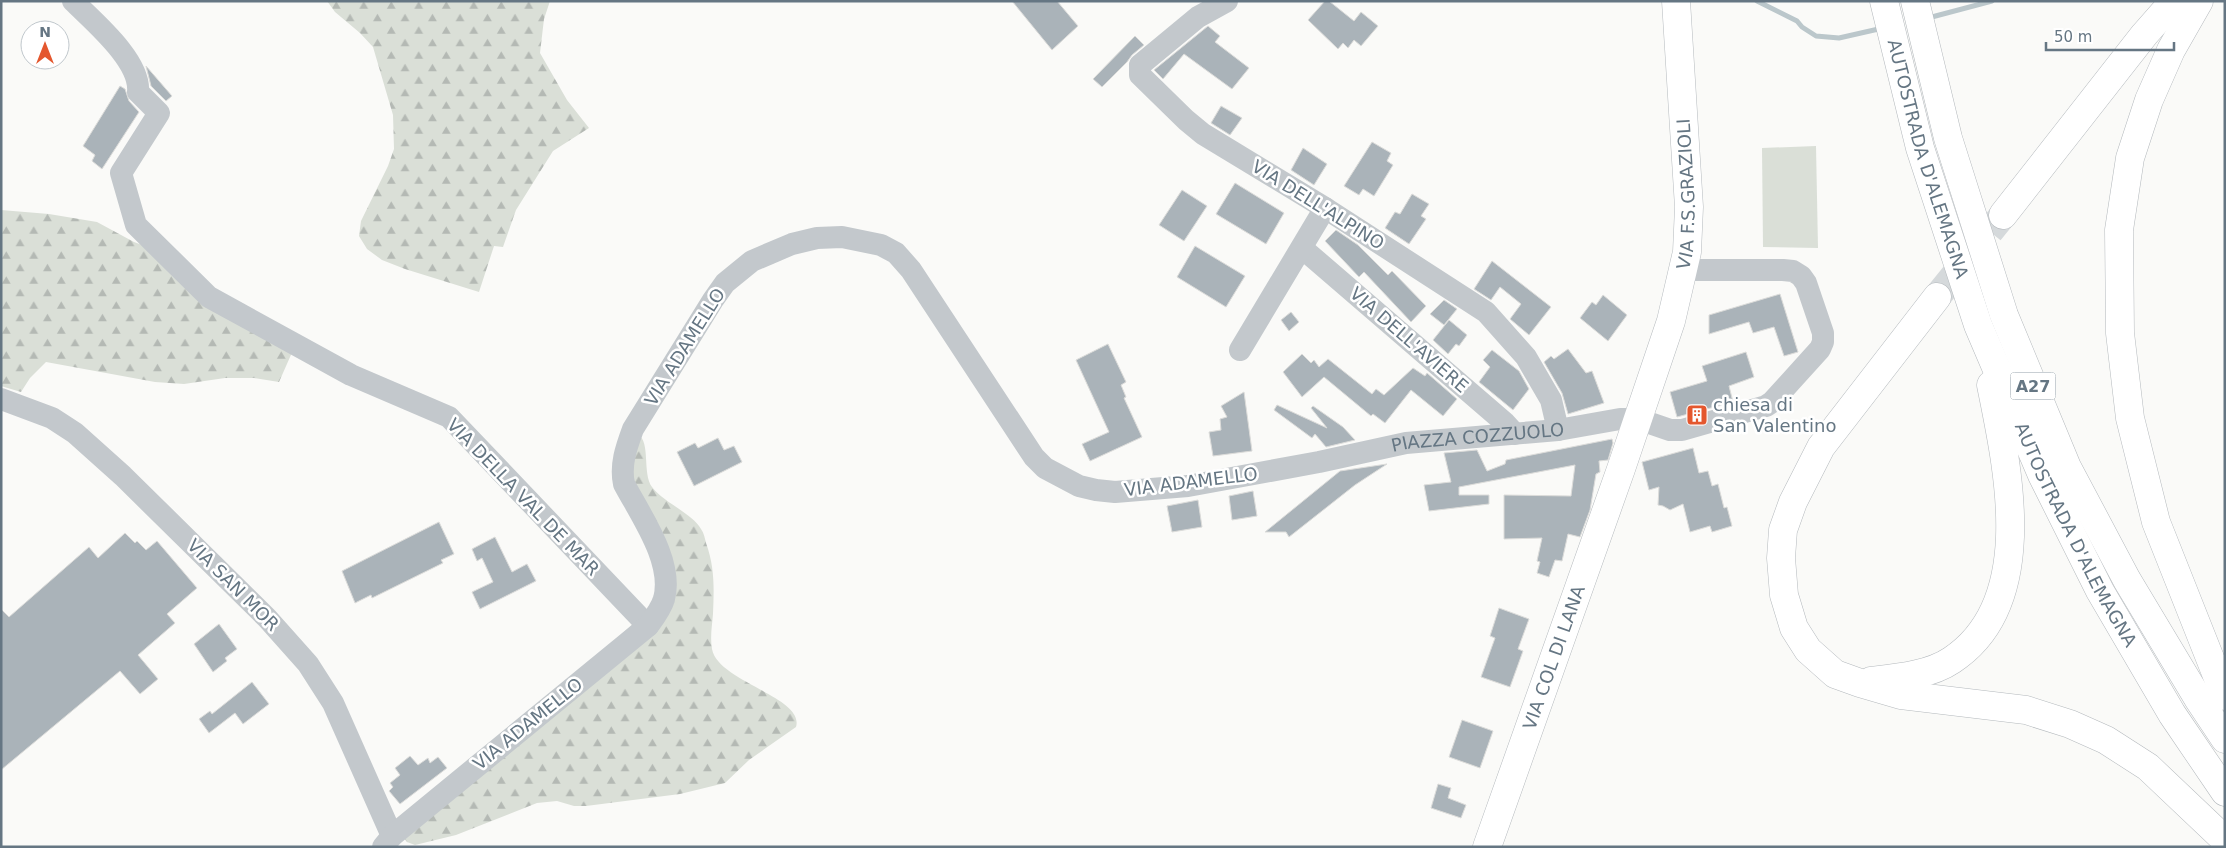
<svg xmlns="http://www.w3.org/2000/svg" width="2226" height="848" viewBox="0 0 2226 848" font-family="'DejaVu Sans',sans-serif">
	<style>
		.grass { fill: #dadfd7 }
		.forest { fill: url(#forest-firs) }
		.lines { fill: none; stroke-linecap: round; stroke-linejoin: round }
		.stream { stroke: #bbc7cb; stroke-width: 5 }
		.building { fill: #aab3b9; stroke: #dcdcda }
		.highway-tunnel { stroke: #d5d9db; stroke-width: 28; stroke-dasharray: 28 14; stroke-linecap: butt }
		.major-casing { stroke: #b5babe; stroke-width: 29 }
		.highway-casing { stroke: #b4b9bd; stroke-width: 29 }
		.minor { stroke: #c3c8cc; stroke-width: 22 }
		.major { stroke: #fff; stroke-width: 28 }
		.highway { stroke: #fff; stroke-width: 28 }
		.labels { text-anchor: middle; stroke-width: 5; stroke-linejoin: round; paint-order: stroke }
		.shield { fill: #fff; stroke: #939fa8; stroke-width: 1 }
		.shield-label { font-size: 16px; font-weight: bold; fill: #657683 }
		.street-label { font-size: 18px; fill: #657683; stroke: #fff }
		.poi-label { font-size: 18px; fill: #657683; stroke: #fff; text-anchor: start }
	</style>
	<defs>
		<pattern id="forest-firs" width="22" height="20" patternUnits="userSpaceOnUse" patternTransform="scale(1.25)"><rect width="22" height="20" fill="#dadfd7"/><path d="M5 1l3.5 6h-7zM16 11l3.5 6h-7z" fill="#b4b9b4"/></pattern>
	</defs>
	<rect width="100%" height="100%" fill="#fafaf8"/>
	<polygon class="grass" points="1816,146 1818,248 1763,247 1762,148"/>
	<g class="forest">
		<polygon points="327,1 550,1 544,19 540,53 567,100 589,128 553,151 516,210 503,247 494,246 479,292 405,269 382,260 367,249 359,236 361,221 388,166 394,149 393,115 373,47 360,33 335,12"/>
		<polygon points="1,210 49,214 97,222 134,242 161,252 294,348 279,382 254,378 225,378 184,384 155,382 46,362 30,378 21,392 1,386"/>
		<path d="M638,434C651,443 642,473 652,487C664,503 692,513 701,529C704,533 705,539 706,543C715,568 714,589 713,614C712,626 710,637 712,649C718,682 805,697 796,727L749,760L725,783L680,794L586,806H574L557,801L537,803L456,835L415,845L407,842L397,829L503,741L665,595L628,485Z"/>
	</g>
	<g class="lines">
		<g class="stream">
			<polyline points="1757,1 1797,21 1802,27 1816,36 1839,38 1883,28"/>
			<polyline points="1928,18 1992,1"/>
		</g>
	</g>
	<g class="building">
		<polygon points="1012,1 1057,1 1078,26 1052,50"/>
		<polygon points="1325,1 1329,1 1354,21 1361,12 1378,26 1361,46 1354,40 1348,48 1343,43 1338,49 1308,20"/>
		<polygon points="1208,26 1220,36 1215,42 1249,68 1232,89 1184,54 1163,79 1154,70"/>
		<polygon points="1135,36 1144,45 1132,55 1127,62 1102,87 1093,79"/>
		<polygon points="146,66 172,96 166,101 151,86"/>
		<polygon points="120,86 125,89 129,101 139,112 102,169 92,161 95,155 83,146"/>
		<polygon points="1221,106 1242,118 1230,135 1211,123"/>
		<polygon points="1372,142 1391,153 1387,161 1393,165 1374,196 1363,189 1359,195 1344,186"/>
		<polygon points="1303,148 1327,164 1314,185 1291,170"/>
		<polygon points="1235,183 1284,213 1266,244 1216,214"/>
		<polygon points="1182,190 1207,206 1184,241 1159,225"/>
		<polygon points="1412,194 1429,204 1421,216 1426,219 1409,244 1385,228 1395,212 1400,214"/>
		<polygon points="1336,230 1358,245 1388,275 1392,271 1426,306 1411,322 1364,272 1359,277 1325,241"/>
		<polygon points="1195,246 1245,276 1226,307 1177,277"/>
		<polygon points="1492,261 1551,307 1529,335 1510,319 1521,304 1500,287 1491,300 1474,289"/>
		<polygon points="1780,294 1798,352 1784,356 1774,327 1753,333 1749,322 1709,334 1709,315"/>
		<polygon points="1603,295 1627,315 1608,341 1580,318 1592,302 1596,305"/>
		<polygon points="1444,300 1457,309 1444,325 1430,314"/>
		<polygon points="1291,312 1299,322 1289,331 1281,320"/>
		<polygon points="1449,320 1467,335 1459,346 1456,344 1448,354 1433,340"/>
		<polygon points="1108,344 1126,382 1121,385 1126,397 1124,398 1142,437 1090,461 1082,444 1109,432 1076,360"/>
		<polygon points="1568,349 1586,373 1592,371 1604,403 1568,414 1562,393 1544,362 1551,356 1554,359"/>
		<polygon points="1492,350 1519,371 1529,389 1513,410 1479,382 1490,367 1483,360"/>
		<polygon points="1746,352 1754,377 1729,386 1733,402 1677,417 1670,392 1707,381 1702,366"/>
		<polygon points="1302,354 1311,363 1314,360 1319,367 1328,359 1372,394 1376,389 1384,395 1413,368 1425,376 1427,373 1457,399 1443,416 1411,390 1385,423 1373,414 1371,416 1324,377 1302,397 1283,372"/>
		<polygon points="1244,392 1252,451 1213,456 1209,432 1221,430 1220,419 1227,417 1221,406"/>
		<polygon points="1277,405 1327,428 1311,408 1313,406 1343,427 1355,440 1326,447 1315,434 1312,438 1274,410"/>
		<polygon points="718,438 724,450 734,446 742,462 694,486 677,452 695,443 698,448"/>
		<polygon points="1612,439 1613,443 1608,460 1599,461 1600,472 1596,474 1590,510 1580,537 1568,534 1562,561 1555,560 1549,577 1537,573 1540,562 1537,561 1542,538 1504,539 1504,495 1571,496 1575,465 1459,487 1459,495 1489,495 1489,504 1429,511 1424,485 1451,482 1444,453 1477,450 1487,471 1505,464 1506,460"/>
		<polygon points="1693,448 1699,473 1708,471 1712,486 1718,484 1724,508 1727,507 1732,526 1712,532 1710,526 1690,532 1683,504 1670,510 1663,506 1658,505 1659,487 1649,490 1642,462"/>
		<polygon points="1387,464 1355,485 1289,537 1286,532 1265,532 1340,471"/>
		<polygon points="1253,491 1257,516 1232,520 1229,496"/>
		<polygon points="1198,500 1202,527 1172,532 1167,506"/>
		<polygon points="439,522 454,554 441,560 443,563 372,598 371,595 355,603 342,571"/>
		<polygon points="125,533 135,543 137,541 146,550 157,541 197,588 167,614 175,623 138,655 158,679 140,694 120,671 1,770 1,609 9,617 89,547 98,558"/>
		<polygon points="495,537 512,572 527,564 536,581 480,609 472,592 493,582 482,558 477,561 472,549"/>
		<polygon points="1499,608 1529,619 1518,649 1523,651 1510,687 1481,677 1495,638 1490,636"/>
		<polygon points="219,624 237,649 225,658 227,661 213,672 194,644"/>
		<polygon points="252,682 269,704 243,724 235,713 209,733 199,719 210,711 212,714"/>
		<polygon points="1462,720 1493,731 1480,768 1449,757"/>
		<polygon points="410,756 418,765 428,758 430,763 438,757 447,768 400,804 389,791 393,787 390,783 400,775 395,768"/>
		<polygon points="1438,784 1451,788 1448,798 1466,805 1461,818 1431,808"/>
	</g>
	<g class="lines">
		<polyline class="highway-tunnel" points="1937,297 2003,215"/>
		<g class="major-casing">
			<g id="major">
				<path id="s2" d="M1487,847L1621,469L1671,321L1687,252L1689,207L1676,1"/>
			</g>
		</g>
		<g class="highway-casing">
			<g id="highway">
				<path id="s3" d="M1884,1L1920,148L1978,325L2042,475L2100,591L2172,714L2225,792"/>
				<polyline points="1915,1 1948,138 2004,315 2067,467 2127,580 2199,700 2225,739"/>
				<polyline points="2199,1 2171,50 2149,100 2130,158 2119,230 2120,333 2130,418 2156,522 2225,696"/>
				<polyline points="2003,215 2144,35 2174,1"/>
				<polyline points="1937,297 1821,447 1793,502 1783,530 1781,558 1784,595 1794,628 1808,650 1835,674 1860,683 1901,695 2026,710 2070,724 2106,740 2148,767 2225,840"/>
				<path d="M1871,681C1897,678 1930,675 1952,660C2038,603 2008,469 1991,385"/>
			</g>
		</g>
		<g class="minor">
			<path d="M73,1C94,22 141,61 138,92L159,113L121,173L136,225L209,297L351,375L449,417L648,626"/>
			<polyline points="1227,1 1198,17 1140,65 1140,75 1186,120 1203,134 1325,208 1486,312 1526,357 1551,400 1558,430"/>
			<polyline points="1302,248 1504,422 1515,434"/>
			<polyline points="1240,350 1325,208"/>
			<polyline points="1,399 52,418 75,433 123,476 267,618 308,664 333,703 392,836"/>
			<path id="s1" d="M383,847L392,836L648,626C654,618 661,609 664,599C674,562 641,516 624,484C620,465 626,448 633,429L713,300L725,283L752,261L792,244L817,238L842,237L881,245L896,253L911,270L1034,457L1045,468L1079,486L1096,490L1115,492L1188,486L1319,462L1406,443L1558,430L1620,419H1638L1670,430H1682L1766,406L1772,402L1820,349L1823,342V333L1806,283L1801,276L1793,271L1783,270H1684"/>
		</g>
		<use href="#major" class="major"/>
		<use href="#highway" class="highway"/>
	</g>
	<defs>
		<g id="building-square" transform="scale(1.125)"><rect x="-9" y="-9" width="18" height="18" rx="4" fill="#e4572e" stroke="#fff"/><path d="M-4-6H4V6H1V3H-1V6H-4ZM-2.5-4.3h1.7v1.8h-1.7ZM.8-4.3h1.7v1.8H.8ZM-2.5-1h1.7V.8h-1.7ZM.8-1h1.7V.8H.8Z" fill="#fff"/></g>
	</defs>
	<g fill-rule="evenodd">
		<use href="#building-square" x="1697" y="415"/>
	</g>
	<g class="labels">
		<rect class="shield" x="2010.5" y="372.5" width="45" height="27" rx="4"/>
		<g class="shield-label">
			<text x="2033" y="392">A27</text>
		</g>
		<g class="street-label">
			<text dy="6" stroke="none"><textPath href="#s3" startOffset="164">AUTOSTRADA D'ALEMAGNA</textPath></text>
			<text dy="6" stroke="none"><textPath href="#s2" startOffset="686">VIA F.S.GRAZIOLI</textPath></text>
			<text transform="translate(1318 205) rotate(32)" y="6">VIA DELL'ALPINO</text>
			<text transform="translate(1409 340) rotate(41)" y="6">VIA DELL'AVIERE</text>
			<text transform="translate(685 347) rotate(-58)" y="6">VIA ADAMELLO</text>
			<text dy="6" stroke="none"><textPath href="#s1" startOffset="1621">PIAZZA COZZUOLO</textPath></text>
			<text transform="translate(1191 482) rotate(-7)" y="6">VIA ADAMELLO</text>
			<text transform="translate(523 497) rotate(46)" y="6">VIA DELLA VAL DE MAR</text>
			<text dy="6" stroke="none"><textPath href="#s3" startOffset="569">AUTOSTRADA D'ALEMAGNA</textPath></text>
			<text transform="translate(233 585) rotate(45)" y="6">VIA SAN MOR</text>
			<text dy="6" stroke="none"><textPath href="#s2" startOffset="201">VIA COL DI LANA</textPath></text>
			<text transform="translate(528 724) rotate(-39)" y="6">VIA ADAMELLO</text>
		</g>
		<g class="poi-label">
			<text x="1713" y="411">chiesa di<tspan x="1713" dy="21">San Valentino</tspan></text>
		</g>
	</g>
	<rect width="2226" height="848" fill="none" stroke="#657683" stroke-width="5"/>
	<g transform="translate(45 45)"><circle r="24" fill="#ffffff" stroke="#c1c8cd"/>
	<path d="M0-4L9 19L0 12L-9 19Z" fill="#e4572e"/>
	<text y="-8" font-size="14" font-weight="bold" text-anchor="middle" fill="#657683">N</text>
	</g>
	<path d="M2046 42v8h128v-8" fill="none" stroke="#657683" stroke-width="2.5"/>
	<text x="2054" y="42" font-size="15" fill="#657683" stroke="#ffffff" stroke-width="4" paint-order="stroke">50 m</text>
</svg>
